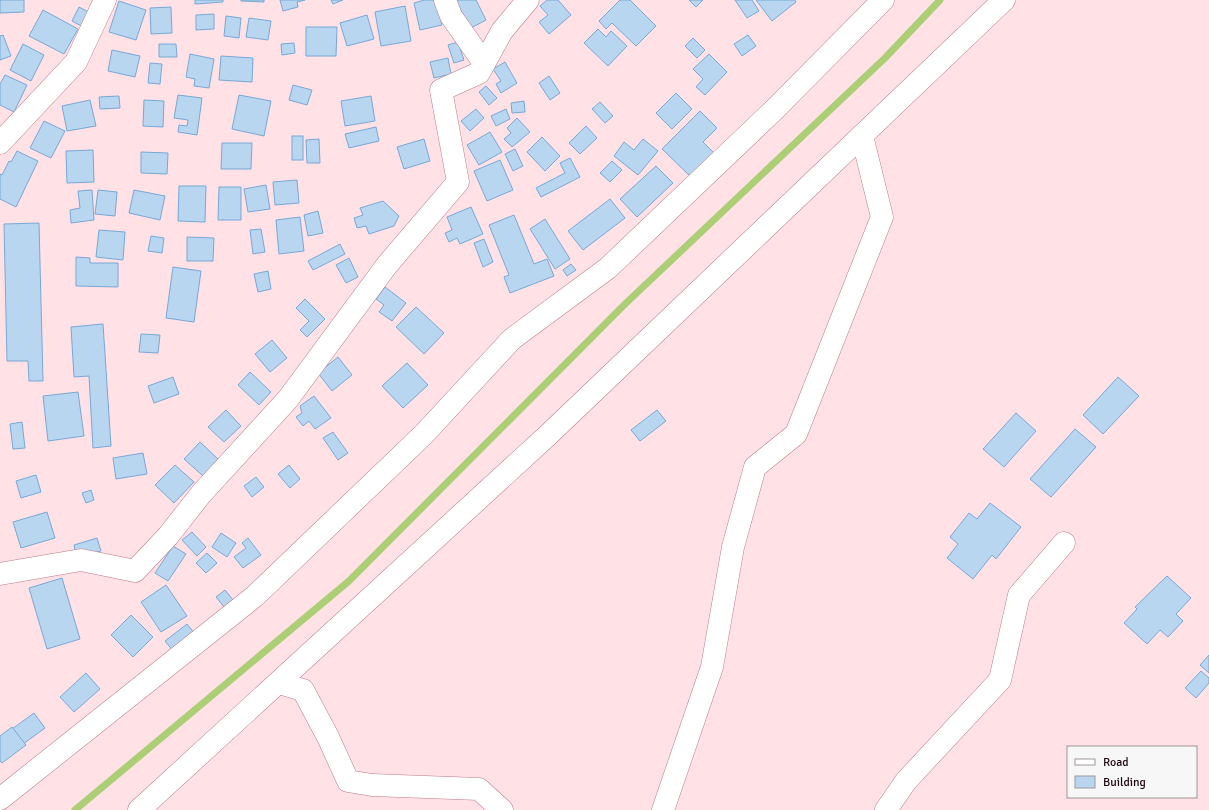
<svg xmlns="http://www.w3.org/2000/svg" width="1209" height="810" viewBox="0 0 1209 810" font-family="Signika,sans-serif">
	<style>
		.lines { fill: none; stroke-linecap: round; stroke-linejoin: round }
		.stream { stroke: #accf75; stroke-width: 7 }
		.building { fill: #b9d6f1; stroke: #77a8d4 }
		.minor-casing { stroke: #bd7b89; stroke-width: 23 }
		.minor { stroke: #fff; stroke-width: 22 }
	</style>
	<rect width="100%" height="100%" fill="#ffe1e6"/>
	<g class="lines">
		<polyline class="stream" points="75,810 349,581 624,305 885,58 940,0"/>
	</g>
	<g class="building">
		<polygon points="0,0 24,0 24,12 0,13"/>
		<polygon points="195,0 223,0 223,2 195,4"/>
		<polygon points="241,0 264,0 264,2 241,1"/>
		<polygon points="280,0 305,0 297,2 298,7 283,11"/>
		<polygon points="331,0 343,0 333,4"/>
		<polygon points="424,0 436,0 442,25 420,30 414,3"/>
		<polygon points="455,0 476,0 486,20 471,28"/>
		<polygon points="547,0 558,0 571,15 549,34 539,22 548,15 540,6"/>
		<polygon points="620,0 630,0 656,26 636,46 612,23 606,29 599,21"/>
		<polygon points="689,0 703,0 696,7"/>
		<polygon points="735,0 752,0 759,11 747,18"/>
		<polygon points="756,0 795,0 796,2 772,21"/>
		<polygon points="119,1 146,10 136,40 109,32"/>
		<polygon points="405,6 411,41 381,46 375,12"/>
		<polygon points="79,7 94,15 87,29 72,21"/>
		<polygon points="171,7 172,33 151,34 150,8"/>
		<polygon points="43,10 78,29 64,54 29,36"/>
		<polygon points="214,14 214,29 196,30 196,15"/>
		<polygon points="367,15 374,39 347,46 340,23"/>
		<polygon points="226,16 241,18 239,38 224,36"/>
		<polygon points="249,18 271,21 268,40 246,37"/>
		<polygon points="306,27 337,27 336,56 306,56"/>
		<polygon points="598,29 606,37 611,31 627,46 608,66 584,43"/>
		<polygon points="3,35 11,56 0,60 0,36"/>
		<polygon points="748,35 756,46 742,56 734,44"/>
		<polygon points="693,38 705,50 697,58 685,46"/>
		<polygon points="458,42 464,60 454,63 448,45"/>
		<polygon points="294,43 295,53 282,55 281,44"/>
		<polygon points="23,44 44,55 31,81 10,70"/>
		<polygon points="159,44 176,44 177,57 159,57"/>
		<polygon points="112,50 140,56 135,77 108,71"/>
		<polygon points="190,54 214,59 209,88 194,86 195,79 186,77"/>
		<polygon points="709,54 727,72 705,95 696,87 703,79 693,69"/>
		<polygon points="221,56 253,58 252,82 219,80"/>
		<polygon points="448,58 451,74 434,78 430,62"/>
		<polygon points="505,62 517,83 501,93 496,84 501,81 493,69"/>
		<polygon points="150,63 162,64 160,84 148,83"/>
		<polygon points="5,75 27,85 14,112 0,105 0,84"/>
		<polygon points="549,76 560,93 550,100 539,83"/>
		<polygon points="293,85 312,90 307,105 289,100"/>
		<polygon points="486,86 497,98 489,105 479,92"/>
		<polygon points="676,93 692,109 672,129 656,113"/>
		<polygon points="178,95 202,98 197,135 178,132 179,125 187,126 188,120 174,118"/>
		<polygon points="239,95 271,101 264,136 232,129"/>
		<polygon points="119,96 120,108 100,109 99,97"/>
		<polygon points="371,96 375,121 345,126 341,101"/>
		<polygon points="90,100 96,126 67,131 62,106"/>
		<polygon points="144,100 164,101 163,127 143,126"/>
		<polygon points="524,101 525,112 512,113 511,103"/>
		<polygon points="600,102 613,116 605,123 592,109"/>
		<polygon points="476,109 484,118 470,131 461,121"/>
		<polygon points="506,109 510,119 496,126 491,116"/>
		<polygon points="700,111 717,128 703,142 714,153 691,177 662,149"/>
		<polygon points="517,118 530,132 512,147 504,139 511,133 507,128"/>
		<polygon points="44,121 65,131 51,158 30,148"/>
		<polygon points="586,126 597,138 580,154 569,143"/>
		<polygon points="376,127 379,141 349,148 345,134"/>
		<polygon points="490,132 502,152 479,165 467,145"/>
		<rect x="292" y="136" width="11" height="24"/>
		<polygon points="542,137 560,156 545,171 527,152"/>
		<polygon points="319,139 320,163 307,163 306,140"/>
		<polygon points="424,139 430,161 404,169 397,147"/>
		<polygon points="643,139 658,151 638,175 614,156 624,142 634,150"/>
		<polygon points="222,143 252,143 251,169 221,169"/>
		<polygon points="515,149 523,166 513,171 505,154"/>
		<polygon points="93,150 94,182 67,183 66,151"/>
		<polygon points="17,151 38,161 16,207 0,199 0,174 2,175 9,161 11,162"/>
		<polygon points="141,152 168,153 167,174 141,173"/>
		<polygon points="570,158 580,177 541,197 536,188 565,173 560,163"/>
		<polygon points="500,160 513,190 487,201 474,171"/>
		<polygon points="612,161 622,170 610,182 600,173"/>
		<polygon points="656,166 673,183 637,217 620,199"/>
		<polygon points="297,180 299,203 275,205 273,182"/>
		<polygon points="266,185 270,209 248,212 244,189"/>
		<polygon points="179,186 206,186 205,222 178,221"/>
		<polygon points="219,187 241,187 241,220 218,220"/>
		<polygon points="92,190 94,220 71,223 70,210 80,208 78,191"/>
		<polygon points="98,190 117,192 115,216 95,214"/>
		<polygon points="134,190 165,196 160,220 129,213"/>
		<polygon points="610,199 625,218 583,250 568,231"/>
		<polygon points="383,201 399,216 394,226 369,234 366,226 357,228 354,218 363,215 360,208"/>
		<polygon points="471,207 483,234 460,244 457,238 449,242 445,233 452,230 447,217"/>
		<polygon points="318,211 323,233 308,236 304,215"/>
		<polygon points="514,215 534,264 547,259 554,276 510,293 504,277 509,275 489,225"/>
		<polygon points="300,217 304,251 279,254 276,220"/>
		<polygon points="545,219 570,259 555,269 530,229"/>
		<polygon points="39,223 43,381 29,381 28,361 7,361 4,224"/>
		<polygon points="261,229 265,252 253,254 250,230"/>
		<polygon points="99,230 125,232 123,260 96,257"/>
		<polygon points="151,236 164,238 162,253 148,251"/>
		<polygon points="187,237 214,238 213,261 187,261"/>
		<polygon points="484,239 493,262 483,267 474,243"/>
		<polygon points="340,244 345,254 313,270 308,261"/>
		<polygon points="76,257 90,258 90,263 118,263 118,287 76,286"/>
		<polygon points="349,258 358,277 346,283 336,265"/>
		<polygon points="571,264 576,270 567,276 563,270"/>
		<polygon points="173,267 201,271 194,322 166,318"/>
		<polygon points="268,271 271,289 258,292 254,274"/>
		<polygon points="385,287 406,303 392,321 379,312 384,305 376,299"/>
		<polygon points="305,299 325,319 307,337 300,330 309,321 296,308"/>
		<polygon points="416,307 444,333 424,354 396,327"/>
		<polygon points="103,324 111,446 93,448 89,376 74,377 71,327"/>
		<polygon points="141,334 160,335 158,353 139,352"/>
		<polygon points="272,340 287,358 270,372 255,354"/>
		<polygon points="338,357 352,375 332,391 318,373"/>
		<polygon points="407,363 428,385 403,408 382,386"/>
		<polygon points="250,372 271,392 259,405 238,385"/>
		<polygon points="173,377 179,394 154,403 148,386"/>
		<polygon points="1118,377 1139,396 1103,434 1083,415"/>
		<polygon points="78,392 84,436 48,441 43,396"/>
		<polygon points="314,396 331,418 315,429 309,421 303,426 296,417 302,413 300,406"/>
		<polygon points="226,410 241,426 224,442 208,427"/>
		<polygon points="657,410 666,421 640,441 631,430"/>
		<polygon points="1016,413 1036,431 1004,467 983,449"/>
		<polygon points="22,422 25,448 13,449 10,424"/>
		<polygon points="1075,429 1096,447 1051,497 1030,479"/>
		<polygon points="333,432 348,453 338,460 323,438"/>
		<polygon points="200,442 218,459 203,476 184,459"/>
		<polygon points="143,453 147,474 116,479 113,458"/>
		<polygon points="175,465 194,482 174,503 155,485"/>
		<polygon points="289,465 300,479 290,488 278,474"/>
		<polygon points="36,475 41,492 21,498 16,481"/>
		<polygon points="256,477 264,487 252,497 244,486"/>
		<polygon points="91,490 94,500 86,503 82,493"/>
		<polygon points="990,503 1021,527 996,559 992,555 973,579 947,558 958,544 950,537 969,513 977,519"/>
		<polygon points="47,512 55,538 21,548 13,522"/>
		<polygon points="192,532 206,547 197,556 182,540"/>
		<polygon points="221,533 236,543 227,557 212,547"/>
		<polygon points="97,538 101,551 77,558 74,545"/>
		<polygon points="248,538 261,555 243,568 234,557 246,548 242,543"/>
		<polygon points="173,546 186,554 168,581 155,573"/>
		<polygon points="207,553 217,563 206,573 196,563"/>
		<polygon points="1167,576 1191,598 1176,614 1183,621 1168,637 1160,630 1147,644 1124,623 1137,609 1135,607"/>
		<polygon points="62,578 80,639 47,649 29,588"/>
		<polygon points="166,585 187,616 161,632 141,602"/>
		<polygon points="225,590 233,600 224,607 216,597"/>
		<polygon points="131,615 153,637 133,657 111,635"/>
		<polygon points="187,624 195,634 174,652 165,641"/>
		<polygon points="1209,655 1209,673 1200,665"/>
		<polygon points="1201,671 1209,678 1209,683 1196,698 1185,688"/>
		<polygon points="86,673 100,689 74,712 60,697"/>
		<polygon points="34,713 45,728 23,744 12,729"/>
		<polygon points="12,727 26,745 2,763 0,761 0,736"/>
	</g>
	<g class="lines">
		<g class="minor-casing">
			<g id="minor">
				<polyline points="445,0 451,16 484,63"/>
				<polyline points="0,143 76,62 105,0"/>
				<polyline points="0,574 81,560 135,571 168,536 201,494 288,399 387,265 458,182 441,90 479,73 502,31 528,0"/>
				<polyline points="279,683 303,690 328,737 348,781 372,785 479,789 502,810"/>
				<polyline points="0,799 255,596 424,434 512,339 608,268 774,110 883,0"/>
				<polyline points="139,810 547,436 1004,0"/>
				<polyline points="663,810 712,667 733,547 755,467 796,434 882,217 862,136"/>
				<polyline points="886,810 906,781 1000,680 1019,595 1064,543"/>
			</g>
		</g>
		<use href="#minor" class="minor"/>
	</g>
	<rect x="1067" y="746" width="130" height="52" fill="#f7f7f7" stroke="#9f9699"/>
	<rect x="1075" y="759" width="20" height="6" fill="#ffffff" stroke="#9f9699"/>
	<text x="1103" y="766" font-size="12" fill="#1c050b">Road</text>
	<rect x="1075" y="776" width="20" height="12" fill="#b9d6f1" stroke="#9f9699"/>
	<text x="1103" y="786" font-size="12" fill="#1c050b">Building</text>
</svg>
